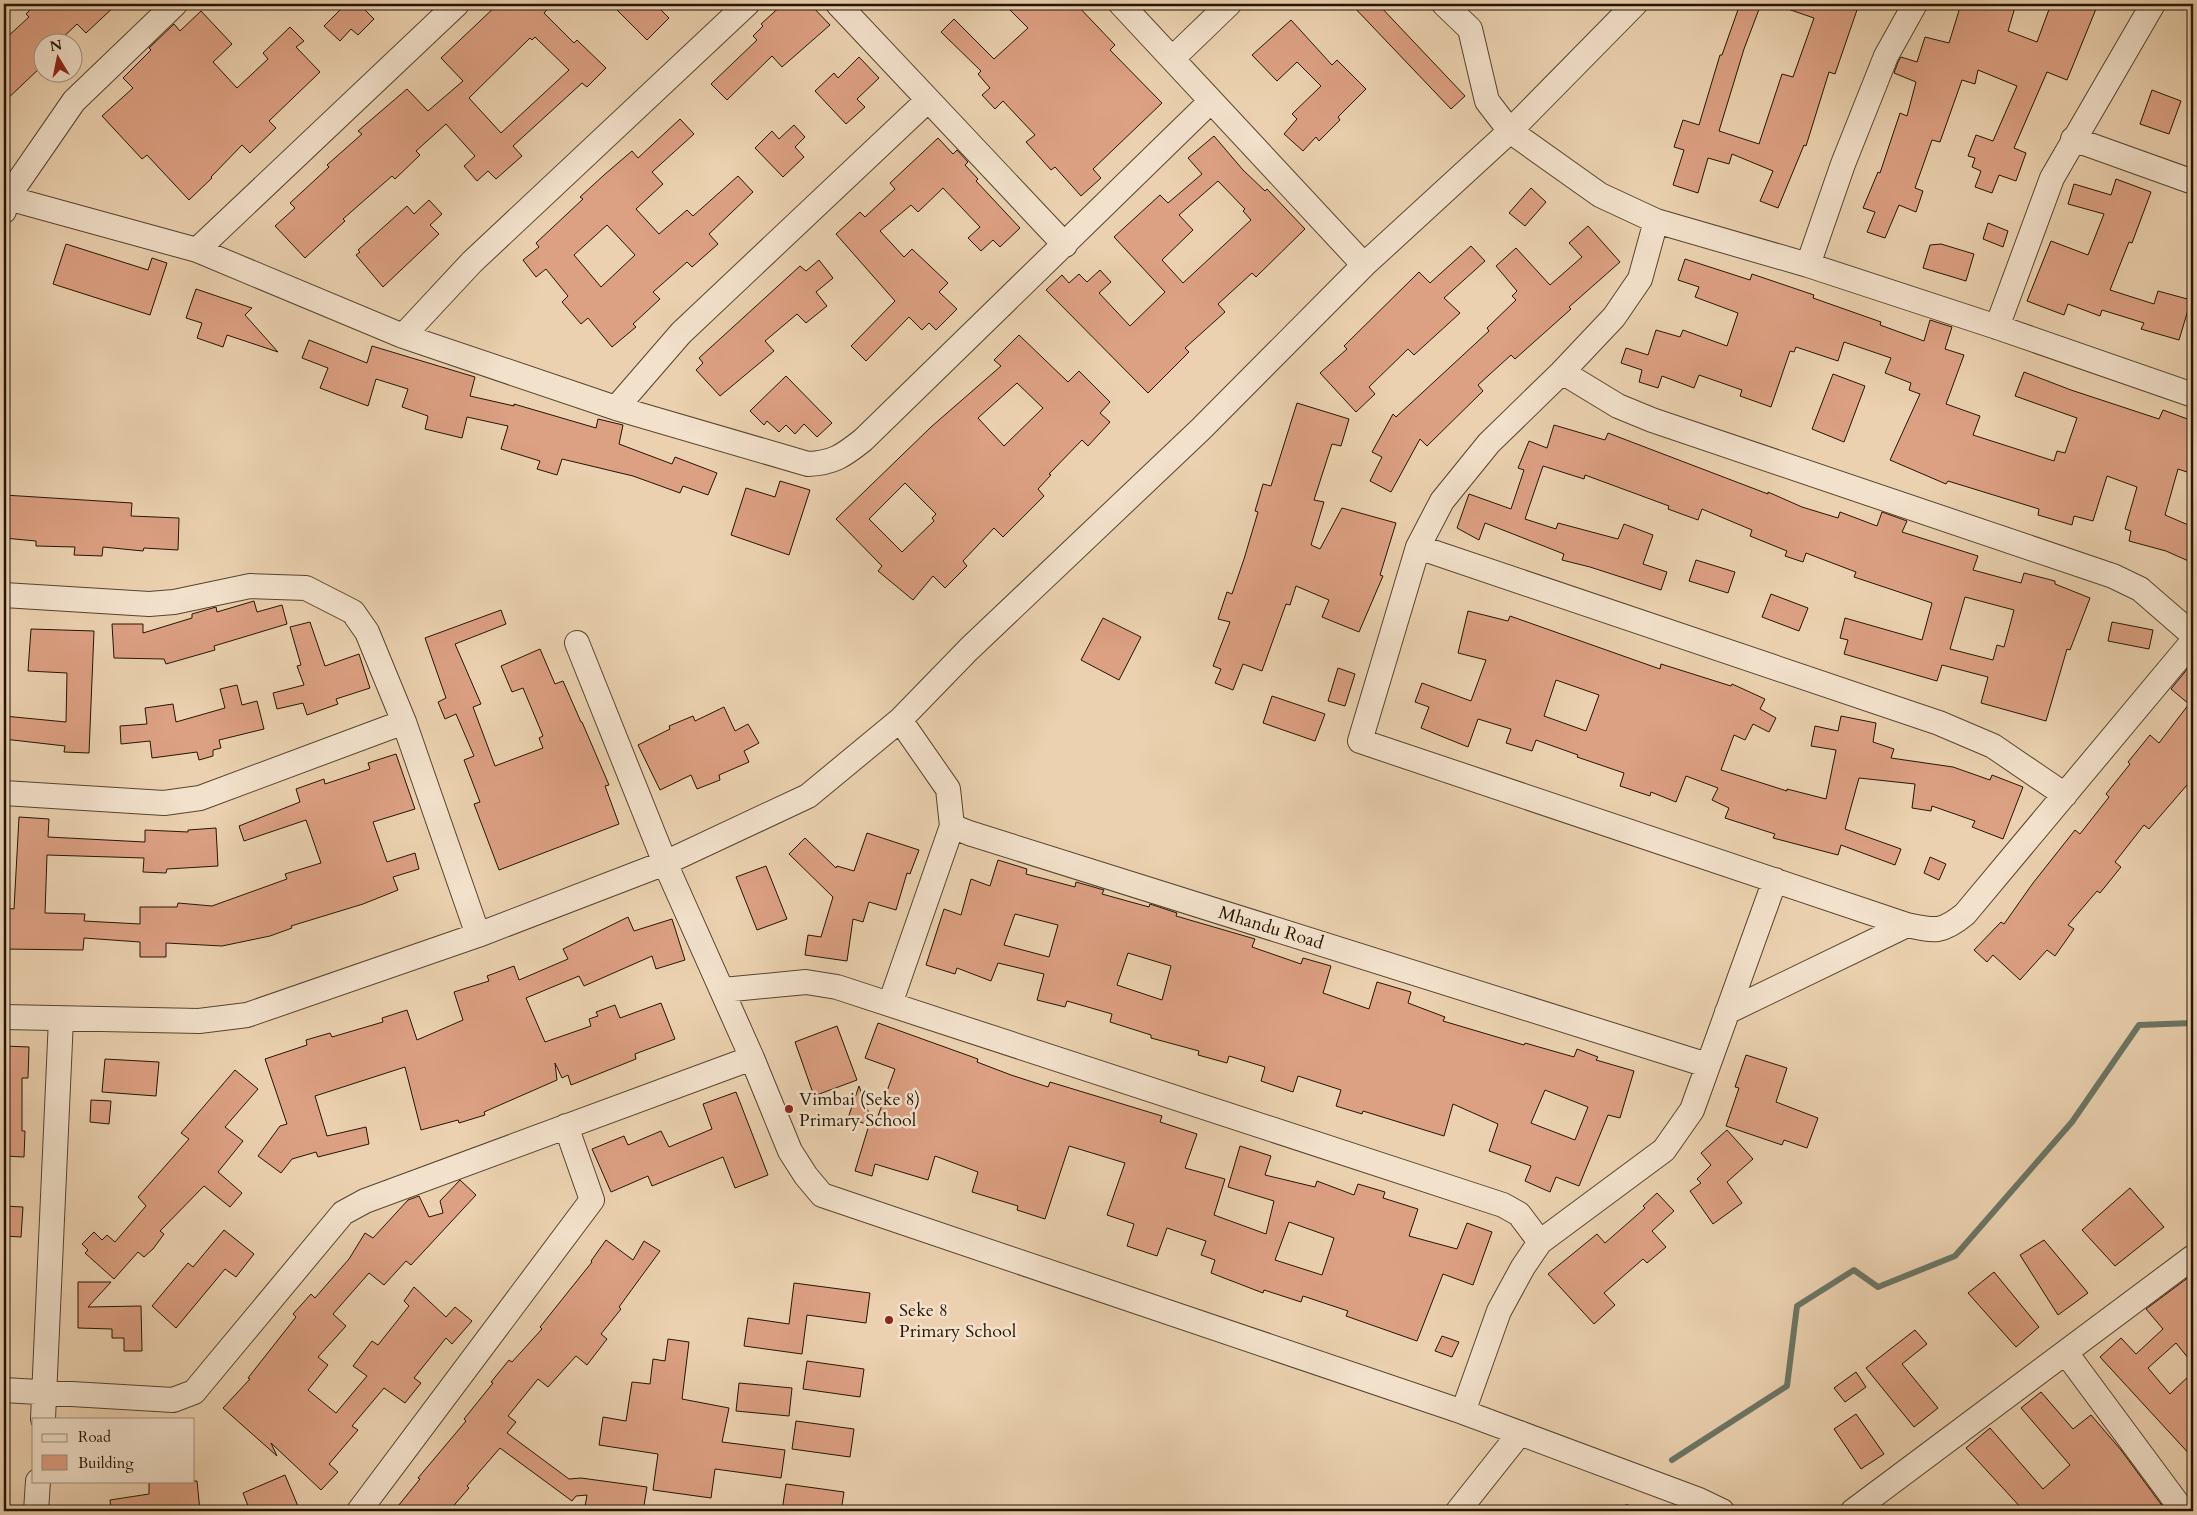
<svg xmlns="http://www.w3.org/2000/svg" width="2197" height="1515" font-family="Cardo,serif">
  <style>
    .lines { fill: none; stroke-linecap: round; stroke-linejoin: round }
    .stream { stroke: #6b7665; stroke-width: 6 }
    .building { fill: #dca082; stroke: #251502; fill-rule: evenodd }
    .minor-casing { stroke: #56442d; stroke-width: 26 }
    .minor { stroke: #f2e1cb; stroke-width: 24 }
    .poi-dot { fill: #8f2418; stroke: #f2e1cb; stroke-width: 2 }
    .labels { text-anchor: middle; dominant-baseline: central; stroke-width: 5; stroke-linejoin: round; paint-order: stroke }
    .street-label { font-size: 18px; fill: #251502; stroke: #f2e1cb }
    .poi-label { font-size: 18px; fill: #251502; stroke: #f2e1cb; text-anchor: start }
  </style>
  <rect width="100%" height="100%" fill="#ebd1af"/>
  <filter id="stains"><feTurbulence type="fractalNoise" baseFrequency=".004" numOctaves="4"/><feColorMatrix values="0 0 0 0 .2 0 0 0 0 .09 0 0 0 0 .02 0 0 0 .5 -.17"/></filter>
  <radialGradient id="worn" r=".72"><stop offset=".6" stop-color="#630" stop-opacity="0"/><stop offset="1" stop-color="#630" stop-opacity=".3"/></radialGradient>
  <g class="lines">
    <!-- stream -->
    <path class="stream" d="M1672 1460 1787 1386 1797 1306 1854 1270 1878 1287 1955 1256 2072 1122 2139 1025 2193 1023
      M1625 1511 1627 1507"/>
  </g>
  <!-- building -->
  <path class="building" d="M36 4H117L86 33 77 24 58 42H42V66L4 102V40L29 17 26 14Z
    M346 4H359L374 19 358 35 351 29 340 41 324 26Z
    M498 4H552L544 13 574 43 577 40 606 68 587 87 582 83 513 146 522 156 496 179 488 171 477 181 464 166 475 156 446 124 416 151 420 155 395 179 392 176 343 219 345 221 305 258 275 226 295 208 290 203 329 167 327 165 362 134 358 131 407 89 428 111 463 81 441 58ZM535 37 569 70 501 133 469 98 530 38 532 40Z
    M611 4H655L669 18 647 40Z
    M783 4H810L830 25 782 67 772 56 727 100 711 84 757 40 753 36 763 26 761 24Z
    M1004 4H1076L1115 45 1110 50 1162 103 1093 169 1101 178 1081 196 1055 167 1051 170 1026 142 1035 135 1003 101 995 109 982 95 990 88 978 74 981 71 941 32 954 19 994 59 1028 28Z
    M1351 4H1378L1465 96 1451 109Z
    M1740 4H1761L1744 49 1719 131 1759 144 1782 74 1793 77 1814 18 1782 7 1783 4H1859L1835 74 1829 72 1806 146 1804 145 1778 208 1760 201 1773 171 1732 154 1729 164 1708 158 1698 193 1673 185 1684 150 1674 147 1683 120 1699 125 1720 55H1722Z
    M1961 4H2016L2008 31 2037 42 2051 4H2098L2067 80 2047 72 2014 148 2026 153 2016 181 1999 175 1992 193 1975 187 1981 171 1972 167 1975 158 1968 156 1976 135 1993 141 2017 86 1978 70 1975 84 1962 80 1940 142 1932 140 1915 188 1923 191 1916 212 1899 205 1885 238 1867 232 1875 212 1863 208 1878 172 1880 173 1900 113 1907 116 1916 82 1894 73 1898 62 1901 57 1917 62 1925 37 1949 43Z
    M201 11 232 44 213 62 237 88 268 59 263 53 290 27 304 41 296 47 320 72 269 121 276 128 250 153 242 145 211 177 212 178 189 200 147 155 142 159 102 116 133 88 123 78 151 50 149 48 174 24 180 31Z
    M1291 20 1332 65 1337 60 1366 89 1338 117 1340 120 1319 141 1316 137 1303 151 1284 134 1297 119 1292 114 1321 86 1297 62 1277 81 1252 55Z
    M859 57 879 78 857 99 865 107 846 124 815 91 834 73 838 78Z
    M2152 90 2181 101 2169 134 2140 124Z
    M680 119 694 134 652 172 663 184 636 209 659 234 687 210 693 216 738 176 753 192 709 234 718 244 692 267 687 262 653 292 660 299 633 324 636 327 612 347 588 318 581 324 562 302 568 296 546 269 536 277 523 260 539 247 536 243 583 199 580 197 604 175 632 151 638 158ZM607 225 635 255 601 287 574 255Z
    M794 125 805 137 795 147 804 157 783 177 755 148 772 131 779 139Z
    M1214 136 1243 170 1265 191 1267 189 1305 229 1256 277 1252 273 1218 304 1225 312 1185 348 1189 352 1148 393 1046 290 1062 275 1069 283 1079 274 1087 282 1100 270 1111 282 1099 293 1130 326 1165 292 1114 237 1160 195 1168 203 1202 174 1188 158ZM1218 181 1245 209 1243 211 1251 220 1183 283 1162 260 1193 230 1179 215Z
    M938 138 953 154 957 150 968 162 965 165 978 179 976 181 1020 228 1000 247 993 240 981 251 968 238 980 227 943 188 918 212 911 205 880 231 904 257 912 249 948 283 939 292 957 309 936 330 929 323 922 330 909 317 866 361 851 346 895 301 836 234 860 212 865 217 895 189 890 183Z
    M2116 179 2151 192 2132 243 2129 242 2110 290 2154 304 2158 291 2191 300 2179 340 2141 329 2144 323 2102 310 2100 316 2068 304 2064 315 2027 301 2051 241 2088 255 2104 214 2068 204 2074 184 2111 195Z
    M1531 188 1546 202 1525 226 1509 213Z
    M429 200 442 214 430 225 439 234 383 287 356 255 360 252 358 250 407 206 414 214Z
    M1988 223 2008 231 2003 247 1983 239Z
    M1588 226 1620 262 1569 307 1571 309 1515 359 1511 355 1478 385 1483 391 1427 446 1420 439 1391 492 1370 481 1382 457 1372 452 1393 414 1396 417 1489 331 1487 328 1516 300 1512 296 1517 291 1496 266 1516 248 1550 285 1582 257 1569 243Z
    M66 244 148 270 152 258 167 263 150 315 53 284Z
    M1941 244 1974 254 1966 281 1923 268 1930 245Z
    M1471 246 1485 261 1444 298 1460 313 1414 355 1408 349 1369 387 1375 394 1356 412 1320 373 1347 349 1344 346 1419 272 1430 283Z
    M1685 259 1750 280 1752 274 1814 295 1813 298 1881 322 1880 325 1924 341 1930 320 1952 327 1945 349 1964 355 1946 404 1980 416 1973 435 2054 461 2057 451 2065 453 2077 418 2015 396 2024 372 2071 390 2159 419 2163 410 2193 421V474L2178 469 2165 515 2193 527V563L2166 551 2129 541 2131 531 2125 529 2137 487 2107 476 2093 521 2074 516 2072 525 2038 515 2039 509 1948 481 1946 484 1890 460 1920 394 1909 390 1911 383 1885 373 1891 358 1844 342 1838 361 1796 347 1794 352 1790 351 1771 407 1740 396 1742 390 1699 375 1694 388 1662 376 1658 388 1639 382 1642 370 1621 363 1626 348 1648 355 1656 330 1680 337 1683 330 1727 346 1738 313 1695 297 1699 287 1678 280Z
    M819 260 833 278 816 292 827 306 806 323 797 314 765 341 774 351 720 396 696 370 703 363 699 358 800 266 806 271Z
    M196 289 252 308 245 315 278 352 227 335 223 347 197 338 202 323 186 318Z
    M1019 335 1068 382 1079 371 1110 402 1100 413 1110 422 1088 446 1082 440 1049 474 1051 475 1038 489 1044 496 1003 537 994 528 963 561 967 566 945 588 933 576 913 600 878 571 882 566 836 519 931 427 1001 366 994 360ZM1017 383 1043 408 1004 446 978 418ZM905 483 936 514 932 518 934 521 902 552 869 519Z
    M309 340 367 363 372 346 475 377 470 396 514 406V404L596 428 598 419 623 425 619 444 672 464 675 457 717 473 708 495 683 486 680 493 633 476 562 459 557 475 537 469 540 461 501 449 508 426 467 417 462 438 425 429 428 416 402 407 408 389 376 379 368 406 320 388 328 368 302 358Z
    M1833 374 1865 386 1844 442 1812 429Z
    M786 376 832 423 817 437 804 424 795 434 786 425 779 432 767 421 764 425 750 411Z
    M1297 403 1349 419 1341 446 1332 444 1314 500 1324 502 1311 545 1320 549 1342 508 1396 523 1380 575 1383 576 1359 632 1322 617 1329 600 1296 586 1290 605 1286 604 1262 671 1243 664 1233 690 1215 683 1221 669 1213 666 1230 622 1218 619 1227 592 1232 594 1244 559 1258 512 1255 511 1263 484 1271 486Z
    M1554 425 1605 440 1608 433 1768 494V492L1802 507 1838 518 1840 512 1877 526 1882 512 1907 521 1902 532 1978 556 1973 570 2021 583 2024 573 2055 581V584L2090 598 2070 650 2067 649 2046 721 1981 703 1988 677 1942 665 1937 681 1844 654 1848 640 1840 638 1845 618 1922 640 1932 603 1854 577 1856 572 1806 553 1803 562 1785 556 1787 551 1750 536 1752 530 1702 509 1698 520 1668 509 1669 506 1585 475 1584 479 1543 466 1525 519 1556 529 1558 523 1618 539 1624 524 1653 535 1643 564 1667 572 1661 590 1590 567 1562 560 1564 554 1485 523 1479 540 1457 528 1469 494 1511 509 1524 470 1518 468 1529 441 1547 448ZM1965 597 2014 610 2004 647 1997 645 1993 660 1950 649Z
    M780 481 810 490 789 555 731 535 746 488 775 497Z
    M4 495 132 503 131 516 179 518 178 550 144 548 143 551 103 547 102 556 74 555 75 547 36 546V541L4 538Z
    M1696 560 1735 572 1728 593 1689 581Z
    M1771 594 1808 608 1799 631 1762 617Z
    M254 601 257 612 282 605 287 624 214 646 215 650 166 664 164 659 114 658 112 624H143V633L192 618V614L216 607 217 612Z
    M501 610 506 624 455 644 481 704 473 707 495 766 543 748 539 738 543 736 523 688 512 692 501 666 540 649 555 684 563 681 581 722H582L609 785 605 786 619 824 499 870 474 804 480 802 464 760 474 756 456 714 445 719 438 702 446 698 425 638Z
    M1468 611 1508 621 1510 616 1660 669 1661 664 1731 686 1732 684 1765 699 1760 709 1776 718 1769 732 1753 724 1745 740 1734 735 1721 770 1787 791V789L1826 799 1836 750 1811 746 1815 726 1838 731 1841 716 1876 723 1873 742 1894 749 1891 758 1953 767 1990 780 1992 775 2023 787 2003 839 1972 827 1975 821 1932 806 1931 811 1912 808 1915 784 1859 778 1845 829 1901 849 1895 865 1841 845 1838 855 1773 838 1775 834 1725 818 1729 808 1712 800 1718 788 1686 776 1676 802 1651 792 1650 796 1620 786 1624 773 1577 757 1578 755 1536 740 1532 751 1506 743 1511 729 1478 719 1468 747 1421 728 1429 707 1415 702 1422 683 1471 701 1486 660 1458 653ZM1556 680 1599 695 1586 731 1544 716Z
    M1103 618 1141 637 1119 680 1081 660Z
    M310 622 325 666 359 654 370 688 336 699 338 704 307 715 303 703 277 709 273 693 304 685 297 666 301 665 290 627Z
    M2112 622 2153 630 2149 649 2108 641Z
    M31 629 94 631 89 753 64 752 65 746 4 739V716L66 722 67 673 28 671Z
    M2193 662V778L2149 829 2144 825 2115 862 2121 867 2100 893 2097 891 2068 925 2074 929 2055 956 2047 950 2020 980 1993 955 1987 962 1974 950 2001 922 2004 924 2033 883 2075 830 2080 834 2109 797 2106 794 2130 764 2128 762 2150 735 2159 743 2189 704 2171 689Z
    M1338 668 1355 674 1345 706 1328 701Z
    M237 685 242 705 257 701 264 729 219 740 221 748 213 750V756L199 760 197 752 152 758 150 741 121 744 120 726 147 724 145 708 173 704 176 722 225 708 220 689Z
    M1272 696 1325 714 1315 741 1263 723Z
    M724 707 735 731 748 724 759 743 744 751 749 762 719 775 720 780 697 789 691 775 660 790 638 745 670 729 669 726 693 716 695 721Z
    M396 754 415 809 373 822 387 862 415 853 419 869 393 877 398 890 363 904 291 926 292 928 270 936 222 946 166 943V957H140V942L84 938 83 950 4 949V908L14 909 19 817 49 819 48 837 145 842V830L188 832V830L216 828 218 866 167 869 166 873 143 872 144 858 47 855 45 913 85 914 84 921 140 924V907H177L178 903 212 906 287 879 285 874 321 863 306 820 244 841 239 826 300 802 296 789 324 779 325 784 370 769 368 763Z
    M867 833 919 850 910 874 907 873 896 910 869 902 863 922 853 919 847 961 805 955 808 935 821 937 833 897 789 854 805 838 836 868 837 866 854 871Z
    M1930 857 1946 864 1939 880 1924 873Z
    M998 860 1027 869 1026 874 1075 887 1076 882 1104 890 1102 894 1149 907 1150 904 1177 913 1176 916 1255 939 1252 947 1301 964 1303 958 1331 966 1323 993 1369 1009 1377 982 1411 992 1408 1003 1445 1017 1443 1021 1524 1045 1525 1043 1574 1057 1577 1049 1598 1057 1596 1060 1634 1071 1620 1118 1608 1115 1579 1186 1556 1177 1550 1192 1525 1181 1531 1166 1489 1151 1498 1124 1453 1104 1444 1136 1363 1111 1362 1114 1336 1106 1341 1090 1298 1076 1293 1092 1261 1081 1265 1067 1229 1056 1227 1063 1198 1055 1199 1051 1151 1038V1035L1110 1022 1112 1014 1067 1001 1065 1007 1037 1000 1044 974 998 963 991 981 957 968 955 974 926 965 944 909 961 915 971 879 990 886ZM1015 914 1058 925 1049 957 1004 945ZM1128 953 1171 966 1162 1000 1117 985ZM1545 1090 1588 1107 1575 1140 1531 1123Z
    M766 866 787 919 757 930 736 877Z
    M628 917 634 931 672 919 685 960 656 969 652 956 584 986 579 976 526 998 545 1042 591 1026 589 1019 598 1016 596 1012 615 1005 620 1018 661 1003 675 1039 635 1054 636 1059 571 1085 568 1075 562 1078 555 1063 557 1080 484 1112 485 1115 459 1123 458 1120 421 1130 405 1067 315 1096 327 1136 366 1127 369 1144 318 1157 316 1152 292 1159 281 1173 258 1156 280 1126 287 1124 265 1059 307 1045 306 1040 330 1033 332 1037 383 1022 382 1018 407 1010 417 1040 463 1020 454 992 489 981 487 976 514 966 519 980 568 959 563 949Z
    M878 1023 978 1059 977 1062 1011 1075 1048 1087 1050 1082 1162 1116 1160 1122 1197 1134 1185 1168 1225 1179 1214 1215 1266 1234 1274 1201 1228 1187 1240 1146 1271 1156 1265 1175 1315 1187 1317 1181 1354 1195 1358 1184 1385 1192 1383 1198 1418 1209 1409 1236 1457 1249 1467 1223 1492 1232 1473 1285 1443 1274 1417 1341 1346 1316 1348 1311 1303 1296 1301 1302 1264 1290 1263 1293 1211 1273 1215 1260 1201 1255 1206 1241 1167 1228 1157 1256 1127 1246 1134 1224 1107 1215 1125 1163 1069 1146 1045 1219 1017 1210 1018 1206 972 1192 978 1172 935 1156 928 1180 875 1164 872 1176 855 1171 869 1125 848 1118 859 1086 874 1127 895 1069 865 1058ZM1289 1222 1334 1238 1322 1275 1275 1260Z
    M837 1026 857 1080 814 1096 795 1042Z
    M4 1046 29 1047 28 1078H22V1131H25L24 1157 4 1156Z
    M1746 1055 1787 1068 1776 1102 1818 1118 1807 1148 1784 1140 1782 1145 1726 1126 1739 1088 1735 1087Z
    M105 1059 159 1062 156 1096 102 1092Z
    M235 1070 258 1089 225 1127 243 1141 218 1172 242 1193 230 1207 204 1186 160 1231 164 1234 153 1249 144 1257 138 1252 114 1279 85 1253 88 1250 82 1244 94 1232 102 1240 107 1235 115 1242 146 1206 138 1197 189 1139 181 1133Z
    M736 1092 768 1175 735 1188 723 1157 652 1186 648 1176 611 1192 592 1149 624 1136 628 1145 661 1131 669 1147 712 1129 703 1104Z
    M91 1100 111 1101 109 1124 90 1122Z
    M1727 1130 1753 1159 1727 1182 1742 1203 1713 1224 1690 1191 1701 1183 1697 1179 1711 1165 1701 1153Z
    M460 1180 476 1195 411 1265 406 1261 384 1285 369 1273 333 1314 346 1326 318 1357 328 1365 308 1390 336 1413 367 1376 353 1366 372 1341 378 1345 409 1306 404 1301 414 1287 446 1317 455 1307 472 1321 452 1344 446 1338 414 1378 421 1383 405 1403 384 1388 352 1426 358 1430 329 1464 338 1472 321 1490 271 1443 277 1456 223 1408 250 1379 248 1378 296 1317 293 1314 311 1294 315 1298 349 1259 365 1233 373 1238 408 1200 419 1196 429 1217 443 1213 440 1201Z
    M2130 1188 2164 1227 2115 1266 2082 1230Z
    M1657 1193 1674 1211 1652 1231 1666 1247 1647 1263 1643 1259 1604 1293 1615 1305 1594 1324 1548 1274 1597 1234 1605 1243 1645 1208 1643 1206Z
    M4 1206 23 1207 21 1237 4 1236Z
    M224 1230 254 1254 236 1277 225 1269 176 1328 152 1306 188 1263 193 1267Z
    M606 1240 633 1260 644 1241 660 1251 619 1307 621 1309 601 1334 607 1339 587 1365 576 1356 548 1387 538 1379 508 1416 516 1422 507 1433 569 1479 581 1478 647 1487 643 1511H616L585 1507 587 1495 576 1496 572 1501 500 1448 467 1486 469 1488 449 1511H394L420 1479 418 1478 466 1421 464 1419 493 1383 491 1382 509 1360 512 1362 542 1329 540 1327 592 1262 591 1261Z
    M2044 1240 2088 1293 2058 1315 2020 1255Z
    M1994 1272 2039 1327 2016 1347 1968 1293Z
    M2193 1274V1364L2176 1343 2148 1368 2170 1394 2193 1372V1458L2100 1357 2121 1338 2136 1354 2163 1329 2146 1309Z
    M78 1282H111L88 1307 141 1306 142 1351H124V1338H112V1329L78 1328Z
    M794 1283 870 1293 866 1323 807 1315 802 1354 744 1346 748 1318 789 1324Z
    M1915 1330 1927 1344 1902 1364 1938 1408 1914 1427 1866 1368Z
    M1442 1336 1459 1342 1452 1357 1435 1351Z
    M668 1339 689 1342 682 1399 729 1408 722 1442 785 1450 781 1478 715 1469 711 1498 653 1490 658 1454 599 1445 603 1417 626 1421 632 1382 650 1384 653 1359 665 1361Z
    M807 1361 864 1369 860 1397 803 1389Z
    M1856 1372 1866 1387 1845 1402 1834 1388Z
    M739 1383 792 1388 789 1416 736 1411Z
    M2041 1392 2073 1429 2091 1415 2121 1450 2166 1511H2024L1966 1448 1990 1428 2043 1489 2070 1465 2021 1408Z
    M1856 1414 1884 1454 1861 1469 1834 1429Z
    M796 1421 854 1429 850 1457 792 1449Z
    M285 1475 300 1511H250L243 1493Z
    M149 1481H197L200 1511H111L110 1500 149 1494Z
    M786 1484 844 1492 841 1511H782Z"/>
  <g class="lines">
    <defs>
      <path id="minor" d="M838 4 1065 245
        M1121 4 1364 265
        M1444 4 1470 29 1487 101 1510 131 1600 195 1656 221 1808 265 1997 327 2193 395
        M1173 58 1229 4
        M2073 139 2193 182
        M4 197 197 250 403 336 616 408 808 464C833 463 843 456 863 440L1211 101
        M4 211 7 198 74 101 175 4
        M1656 221 1640 279 1614 317 1562 372 1489 443 1442 501 1418 547 1360 741 1907 925C1935 931 1942 933 1965 914L2193 641
        M197 250 457 4
        M1808 265 1843 164 1886 56 1915 4
        M1997 327 2052 178 2153 4
        M403 336 472 262 747 4
        M1562 372 1618 406 1652 420 2113 576 2140 589 2193 635
        M616 408 681 333 928 100
        M1418 547 1939 723 1993 746 2065 795
        M4 595 149 604 174 602 250 586 306 588 353 612 367 632 404 722 478 935
        M577 643 665 863 752 1058 790 1151 806 1176 822 1195 1463 1412 1699 1500 1722 1511
        M900 720 948 789 952 826 969 833 1707 1065
        M4 793 164 803 200 798 404 722
        M723 990 806 982 837 987 1503 1205 1519 1214 1540 1242
        M890 1004 952 826
        M1727 1012 1907 925
        M4 1017 199 1021 247 1015 478 935 665 863 808 796 900 720 969 649 1201 429 1364 265 1510 131 1635 4
        M2066 1353 2183 1511
        M4 1390 173 1400 194 1392 343 1213 365 1201 752 1058
        M1463 1412 1499 1311 1523 1267 1540 1242 1664 1150 1692 1110 1775 880
        M43 1419 61 1019
        M36 1511 38 1481
        M359 1511 592 1200 566 1126
        M1458 1511 1520 1433
        M1853 1511 2193 1257"/>
    </defs>
    <!-- minor casing -->
    <use href="#minor" class="minor-casing"/>
    <!-- minor -->
    <use href="#minor" class="minor"/>
  </g>
  <!-- markers -->
  <g class="poi-dot">
    <circle cx="789" cy="1109" r="5"/>
    <circle cx="889" cy="1320" r="5"/>
  </g>
  <g class="labels">
    <!-- street labels -->
    <g class="street-label">
      <text transform="translate(1271 928) rotate(17)">Mhandu Road</text>
    </g>
    <!-- poi labels -->
    <g class="poi-label">
      <text x="799" y="1099">Vimbai (Seke 8)<tspan x="799" dy="21">Primary School</tspan></text>
      <text x="899" y="1310">Seke 8<tspan x="899" dy="21">Primary School</tspan></text>
    </g>
  </g>
  <!-- margin -->
  <rect width="2197" height="1515" fill="none" stroke="#ebd1af" stroke-width="20"/>
  <rect x="5" y="5" width="2187" height="1505" fill="none" stroke="#251502" stroke-width="2.5"/>
  <rect x="10" y="10" width="2177" height="1495" fill="none" stroke="#251502"/>
  <!-- legend -->
  <rect x="32" y="1418" width="162" height="65" fill="#f2e1cb" stroke="#a08f7b"/>
  <rect x="42" y="1434" width="25" height="8" fill="#f2e1cb" stroke="#a08f7b"/>
  <text x="78" y="1442" font-size="15" fill="#251502">Road</text>
  <rect x="42" y="1455" width="25" height="15" fill="#dca082" stroke="#a08f7b"/>
  <text x="78" y="1468" font-size="15" fill="#251502">Building</text>
  <!-- north arrow -->
  <g transform="translate(58 58) rotate(350)"><circle r="24" fill="#f2e1cb" stroke="#a08f7b"/>
  <path d="M0-4L9 19L0 12L-9 19Z" fill="#8f2418"/>
  <text y="-8" font-size="14" font-weight="bold" text-anchor="middle" fill="#251502">N</text>
  </g>
  <rect width="100%" height="100%" filter="url(#stains)"/>
  <rect width="100%" height="100%" fill="url(#worn)"/>
</svg>
